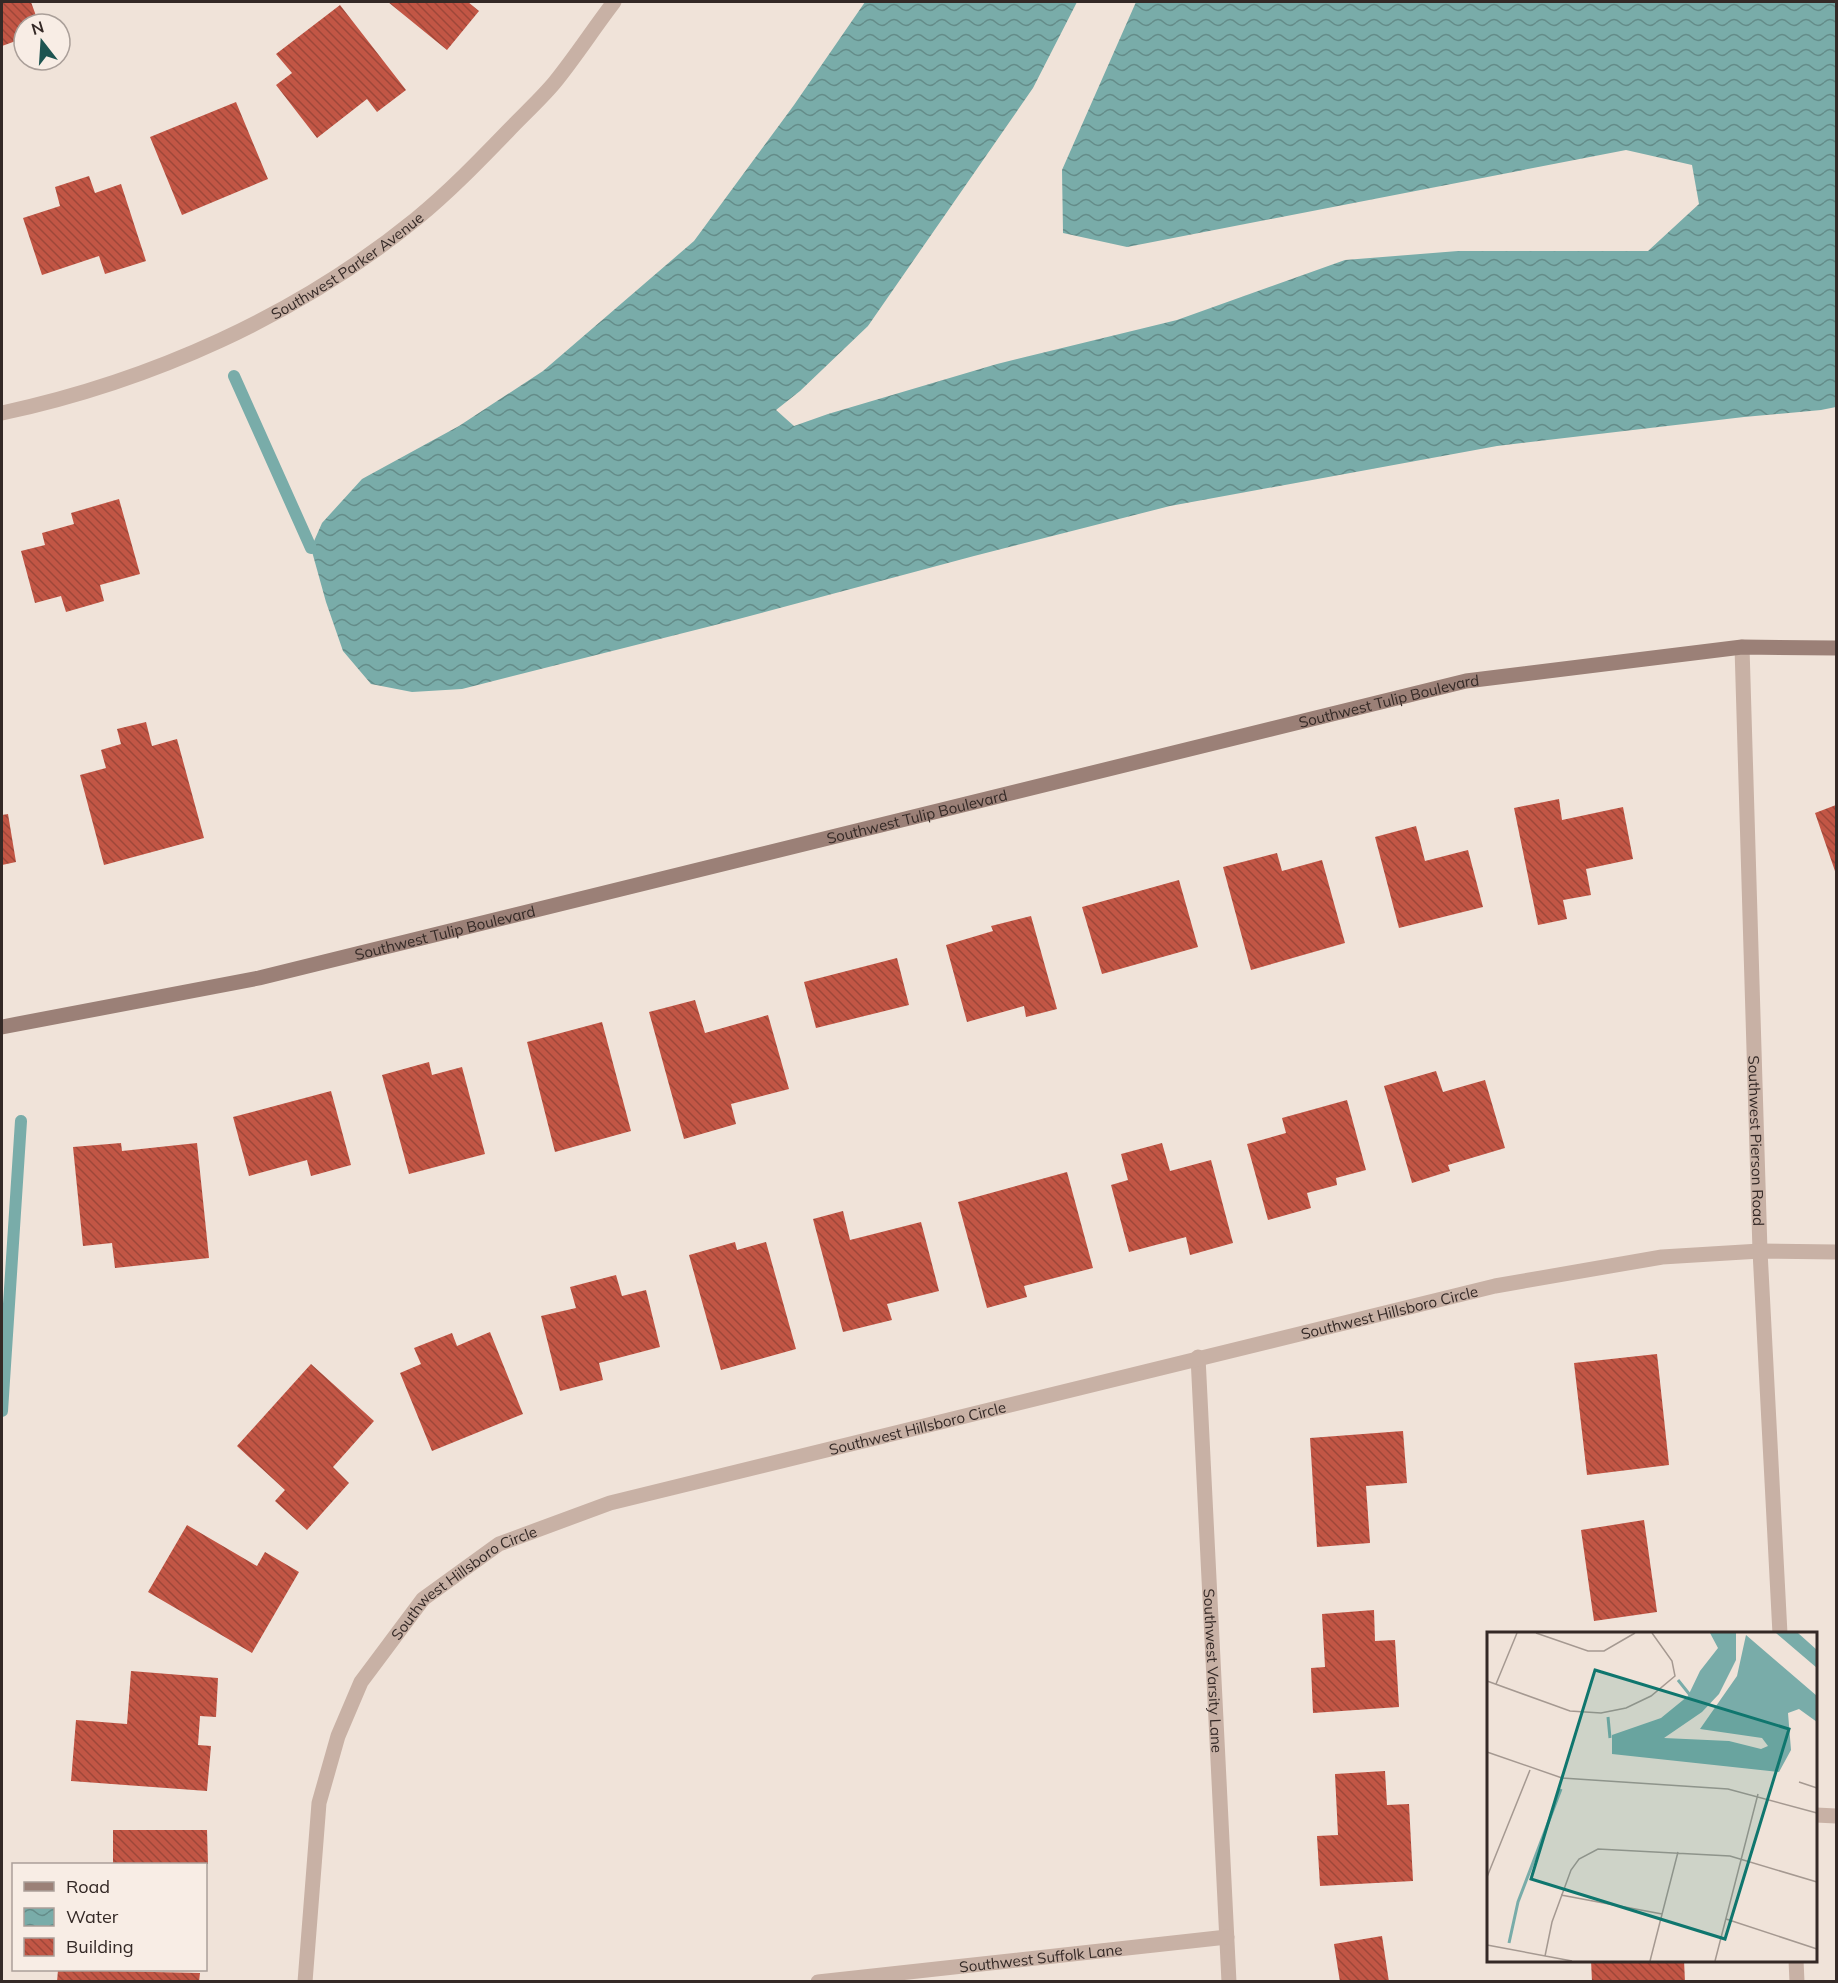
<svg xmlns="http://www.w3.org/2000/svg" width="1838" height="1983" font-family="Mulish,sans-serif">
  <style>
    .water { fill: url(#water-waves) }
    .lines { fill: none; stroke-linecap: round; stroke-linejoin: round }
    .stream { stroke: #79aca9; stroke-width: 12 }
    .building { fill: url(#building-back-hatch) }
    .street { stroke: #c8b1a5; stroke-width: 15 }
    .secondary { stroke: #9b8077; stroke-width: 15 }
    .labels { text-anchor: middle; dominant-baseline: central; stroke-width: 4.5; stroke-linejoin: round; paint-order: stroke }
    .street-label { font-size: 15px; fill: #342926; stroke: #f8ede5 }
    .inset-river { fill: none; stroke: #79aca9; stroke-width: 3 }
    .inset-road { fill: none; stroke: #a59991; stroke-width: 1.5 }
    .view { fill: #0f766e; fill-opacity: 0.15; stroke: #0f766e; stroke-width: 3 }
    .inset-edge { fill: none; stroke: #342926; stroke-width: 3 }
  </style>
  <defs>
    <pattern id="water-waves" width="16" height="10" patternUnits="userSpaceOnUse" patternTransform="scale(1.5)"><rect width="16" height="10" fill="#79aca9"/><path d="M0 5q4-4 8 0t8 0" fill="none" stroke="#648c89"/></pattern>
    <pattern id="building-back-hatch" width="6" height="6" patternUnits="userSpaceOnUse" patternTransform="scale(1.5)"><rect width="6" height="6" fill="#c25645"/><path d="M-1 5l2 2M0 0l6 6M5-1l2 2" fill="none" stroke="#9e4739"/></pattern>
  </defs>
  <rect width="100%" height="100%" fill="#f0e3d9"/>
  <!-- water -->
  <path class="water" d="M865 2H1077L1033 88 868 326 800 391 776 410 794 426 828 414 997 364 1177 320 1345 260 1458 251H1648L1699 204 1692 165 1626 150 1127 247 1063 233 1062 170 1136 2H1836V407L1821 410 1744 417 1497 446 1170 506 974 556 731 621 462 689 412 692 371 684 343 651 326 602 311 548 322 523 362 479 459 426 543 371 694 241 794 105Z"/>
  <g class="lines">
    <!-- stream -->
    <path class="stream" d="M234 376 311 548
      M2 1411 21 1121"/>
  </g>
  <!-- building -->
  <path class="building" d="M2 2H31L39 24H24V38L2 46Z
    M388 2H468L479 11 447 50Z
    M340 5 406 90 377 112 367 99 317 138 276 85 292 73 276 54Z
    M236 102 268 179 182 215 150 137Z
    M89 176 95 193 121 184 146 261 105 274 99 256 42 275 23 218 60 206 55 187Z
    M119 499 140 574 100 585 104 601 66 612 61 596 35 603 21 551 45 545 42 533 74 524 71 513Z
    M146 722 152 746 177 739 204 838 104 865 80 775 106 768 101 750 121 744 117 729Z
    M1559 799 1562 820 1623 807 1633 859 1586 869 1591 895 1563 900 1567 919 1538 925 1514 808Z
    M1836 805V874L1815 813Z
    M8 814 16 862 2 865V815Z
    M1416 826 1425 861 1468 850 1483 907 1399 928 1375 837Z
    M1277 853 1282 871 1322 860 1345 943 1251 970 1223 867Z
    M1179 880 1198 947 1102 974 1082 907Z
    M1031 916 1057 1009 1026 1017 1024 1006 967 1022 946 945 993 931 991 926Z
    M897 958 909 1005 816 1028 804 982Z
    M695 1000 705 1033 768 1015 789 1089 731 1104 736 1124 684 1139 649 1012Z
    M602 1022 631 1131 555 1152 527 1042Z
    M429 1062 432 1075 462 1067 485 1154 409 1174 382 1075Z
    M1436 1071 1443 1092 1485 1080 1505 1148 1448 1165 1450 1171 1412 1183 1384 1086Z
    M331 1091 351 1165 311 1176 307 1160 249 1176 233 1117Z
    M1347 1100 1366 1170 1336 1178 1337 1185 1307 1193 1311 1208 1268 1220 1247 1144 1286 1133 1282 1118Z
    M121 1143 122 1151 197 1143 209 1258 115 1268 112 1243 83 1246 73 1147Z
    M1162 1143 1170 1171 1211 1160 1233 1243 1190 1255 1186 1237 1129 1252 1111 1185 1128 1180 1121 1154Z
    M1067 1172 1093 1268 1024 1286 1027 1297 987 1308 958 1202Z
    M843 1211 850 1240 921 1222 939 1291 887 1304 892 1320 843 1332 813 1219Z
    M735 1242 737 1250 766 1242 796 1349 721 1370 689 1255Z
    M616 1275 622 1296 646 1290 660 1347 599 1363 603 1380 560 1391 541 1316 576 1308 570 1287Z
    M490 1332 523 1414 432 1451 400 1373 421 1364 414 1348 452 1333 457 1346Z
    M1657 1354 1669 1465 1587 1475 1574 1363Z
    M311 1364 374 1421 333 1467 349 1483 307 1530 275 1501 285 1490 237 1446Z
    M1403 1431 1407 1483 1366 1486 1370 1543 1317 1547 1310 1438Z
    M1644 1520 1657 1612 1594 1621 1581 1530Z
    M187 1525 257 1566 265 1552 299 1572 252 1653 148 1592Z
    M1374 1610 1375 1641 1395 1640 1399 1707 1313 1713 1311 1668 1325 1667 1322 1614Z
    M131 1671 218 1678 216 1717 200 1716 198 1745 211 1746 207 1791 71 1781 76 1720 127 1724Z
    M1385 1771 1387 1805 1409 1804 1413 1881 1320 1886 1317 1836 1338 1835 1335 1774Z
    M113 1830H207L208 1864H113Z
    M1382 1936 1389 1982H1340L1334 1944Z
    M1591 1960H1684L1685 1982H1592Z
    M58 1970 200 1973 199 1982H57Z"/>
  <g class="lines">
    <!-- street -->
    <g class="street">
      <path id="s1" d="M2 413C151 381 297 316 416 219 449 192 479 161 508 131 523 115 541 99 555 82 576 56 594 28 614 2"/>
      <path id="s2" d="M1742 647 1760 1251 1780 1634"/>
      <path id="s3" d="M1198 1357 1229 1982"/>
      <path d="M1816 1815 1836 1816"/>
      <path d="M1796 1960 1797 1982"/>
      <path id="s4" d="M305 1982 319 1803 338 1736 361 1682 423 1599 499 1544 610 1503 1495 1286 1662 1257 1760 1251 1836 1252"/>
      <path id="s5" d="M818 1982 1227 1937"/>
    </g>
    <!-- secondary -->
    <path class="secondary" id="s6" d="M2 1027 259 978 1466 681 1742 647 1836 648"/>
  </g>
  <g class="labels">
    <!-- street labels -->
    <g class="street-label">
      <text stroke="none"><textPath href="#s1" startOffset="378">Southwest Parker Avenue</textPath></text>
      <text stroke="none"><textPath href="#s6" startOffset="1425">Southwest Tulip Boulevard</textPath></text>
      <text stroke="none"><textPath href="#s6" startOffset="939">Southwest Tulip Boulevard</textPath></text>
      <text stroke="none"><textPath href="#s6" startOffset="453">Southwest Tulip Boulevard</textPath></text>
      <text stroke="none"><textPath href="#s2" startOffset="494">Southwest Pierson Road</textPath></text>
      <text stroke="none"><textPath href="#s4" startOffset="1426">Southwest Hillsboro Circle</textPath></text>
      <text stroke="none"><textPath href="#s4" startOffset="940">Southwest Hillsboro Circle</textPath></text>
      <text stroke="none"><textPath href="#s4" startOffset="454">Southwest Hillsboro Circle</textPath></text>
      <text stroke="none"><textPath href="#s3" startOffset="314">Southwest Varsity Lane</textPath></text>
      <text stroke="none"><textPath href="#s5" startOffset="224">Southwest Suffolk Lane</textPath></text>
    </g>
  </g>
  <!-- overview -->
  <g transform="translate(1487 1632)">
    <rect width="330" height="330" fill="#f0e3d9"/>
    <path d="M223 1H249V28L232 62 215 80 177 106 242 109 274 117 281 114 275 106 213 97 250 44 259 3 330 64V90L312 77 301 81 304 118 292 140 125 122V103L174 86 201 64 213 39 231 16ZM289 1H311L330 18V36Z" fill="#79aca9"/>
    <path class="inset-river" d="M191 48 203 63M121 85 123 106M22 311 31 270 74 157"/>
    <path class="inset-road" d="M49 1 101 19H117L148 1M0 49 83 79 114 81 139 76 164 64 188 44 185 29 165 1M9 52 30 1M0 120 75 146 241 157 330 181M312 150 330 156M0 245 43 138M74 263 175 282M239 287 330 317M0 313 85 329M58 324 65 290 84 238 92 227 111 217 243 224 330 250M163 329 191 220M228 329 271 162"/>
    <path class="view" d="M108 38 302 97 238 307 44 247Z"/>
    <rect width="330" height="330" class="inset-edge"/>
  </g>
  <!-- border -->
  <rect width="1838" height="1983" fill="none" stroke="#342926" stroke-width="6"/>
  <!-- legend -->
  <rect x="12" y="1863" width="195" height="108" fill="#f8ede5" stroke="#aa9f99" stroke-width="1.5"/>
  <rect x="24" y="1882" width="30" height="9" fill="#9b8077" stroke="#aa9f99" stroke-width="1.5"/>
  <text x="66" y="1893" font-size="18" fill="#342926">Road</text>
  <rect x="24" y="1908" width="30" height="18" fill="url(#water-waves)" stroke="#aa9f99" stroke-width="1.5"/>
  <text x="66" y="1923" font-size="18" fill="#342926">Water</text>
  <rect x="24" y="1938" width="30" height="18" fill="url(#building-back-hatch)" stroke="#aa9f99" stroke-width="1.5"/>
  <text x="66" y="1953" font-size="18" fill="#342926">Building</text>
  <!-- north arrow -->
  <g transform="translate(42 42) rotate(343)"><circle r="28" fill="#f8ede5" stroke="#aa9f99" stroke-width="1.5"/>
  <path d="M0-4.5L10 22L0 15L-10 22Z" fill="#1d5451"/>
  <text y="-9" font-size="16" font-weight="bold" text-anchor="middle" fill="#342926">N</text>
  </g>
</svg>
